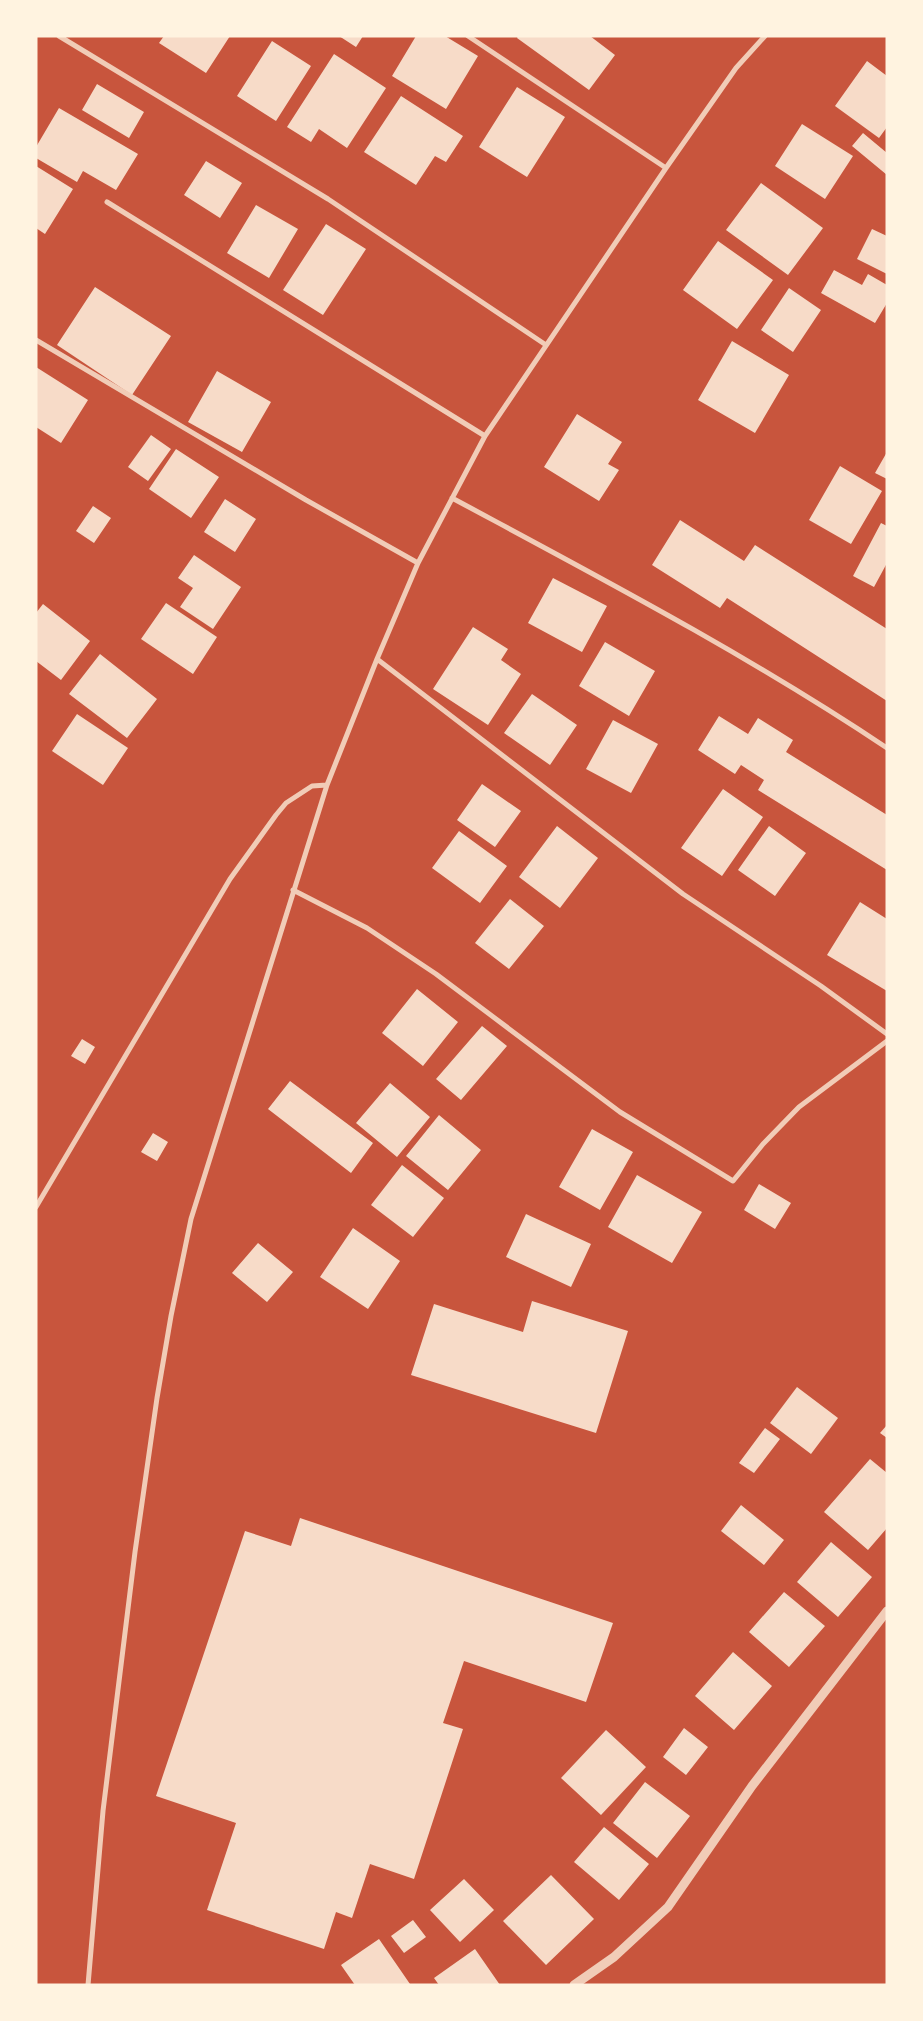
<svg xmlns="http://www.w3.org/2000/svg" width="923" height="2021" font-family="'Sofia Sans Condensed',sans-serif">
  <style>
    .building { fill: #f7dbc8 }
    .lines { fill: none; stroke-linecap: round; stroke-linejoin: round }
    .minor { stroke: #f1ccb7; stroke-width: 5 }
    .tertiary { stroke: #f1ccb7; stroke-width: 9 }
  </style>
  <rect width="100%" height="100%" fill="#c8553d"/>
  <!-- building -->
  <path class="building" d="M164 36H230L206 73 159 43Z
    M339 36H363L356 47Z
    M416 36H445L478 56 446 109 392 76Z
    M518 36H590L615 55 589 90 517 38Z
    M272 41 311 66 276 121 237 96Z
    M334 54 386 88 347 148 319 129 311 142 287 127Z
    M867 61 887 76V127L879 138 835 106Z
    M97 84 144 112 129 138 82 110Z
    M517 87 565 117 527 177 479 147Z
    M401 96 463 136 446 162 435 156 416 185 364 152Z
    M59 108 138 154 116 190 83 171 77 182 36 158V147Z
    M802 124 853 156 825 199 775 166Z
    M863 133 887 153V175L852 146Z
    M206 161 242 183 220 218 184 195Z
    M36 166 73 189 45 234 36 228Z
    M761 183 823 228 788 275 726 230Z
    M256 205 298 229 269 278 227 253Z
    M326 224 366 249 323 315 283 290Z
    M872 229 887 236V274L857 259Z
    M718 241 773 280 737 329 683 290Z
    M834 270 862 285 868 274 887 285V303L875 323 821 293Z
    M95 287 171 336 132 395 57 345Z
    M789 288 821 310 793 352 761 330Z
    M732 341 789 375 755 433 698 400Z
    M36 367 88 400 61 443 36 427Z
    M217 371 271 402 242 452 188 422Z
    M577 414 622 442 608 464 619 470 599 501 544 467Z
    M151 435 171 449 148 481 128 467Z
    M176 449 219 477 191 518 149 489Z
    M887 452V479L875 473Z
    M840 466 882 491 851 544 809 520Z
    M225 499 256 519 235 552 204 532Z
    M93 506 111 518 94 543 76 531Z
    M680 520 744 561 755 545 887 629V701L727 598 720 608 652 565Z
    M881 523 887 526V563L874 587 853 576Z
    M194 555 241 587 213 629 180 607 193 588 178 578Z
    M553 578 607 606 582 652 528 623Z
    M166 603 217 637 193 674 141 639Z
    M43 604 90 641 61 680 36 661V613Z
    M473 627 508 649 501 660 521 674 488 725 433 689Z
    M605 642 655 671 629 716 579 686Z
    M100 654 157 699 127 738 69 694Z
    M532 694 577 725 550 765 504 733Z
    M77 714 128 748 103 785 52 751Z
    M719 716 748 734 758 718 793 740 786 752 887 815V870L758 790 764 780 741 765 735 774 698 750Z
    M613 720 658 744 631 793 586 769Z
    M482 784 521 811 495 847 457 820Z
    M723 789 763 817 722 876 681 848Z
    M557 826 598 858 560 908 519 877Z
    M769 826 806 853 775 896 738 870Z
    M459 831 507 866 480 903 432 868Z
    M510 899 544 926 509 969 475 943Z
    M860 902 887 919V991L827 955Z
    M417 989 458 1022 423 1066 382 1033Z
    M482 1026 507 1046 461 1100 436 1079Z
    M82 1039 95 1047 85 1064 71 1056Z
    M290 1081 373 1143 351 1173 268 1109Z
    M390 1083 430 1117 397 1157 356 1123Z
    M439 1115 481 1150 448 1190 406 1156Z
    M592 1129 633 1152 600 1210 559 1187Z
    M153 1133 168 1142 157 1161 141 1152Z
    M402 1165 444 1198 413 1237 371 1205Z
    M637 1175 702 1212 672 1263 608 1227Z
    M759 1184 791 1203 775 1229 744 1210Z
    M526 1214 591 1244 571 1287 506 1257Z
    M353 1228 400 1261 368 1309 320 1277Z
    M258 1243 293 1272 267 1302 232 1273Z
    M532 1301 628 1331 596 1433 411 1375 434 1304 523 1332Z
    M797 1387 838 1418 811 1454 770 1423Z
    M887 1425V1438L880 1433Z
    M765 1428 780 1439 754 1473 739 1463Z
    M870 1459 887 1473V1528L868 1550 824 1512Z
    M741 1505 784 1540 764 1565 721 1531Z
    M300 1518 613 1623 586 1702 464 1661 443 1723 463 1729 414 1879 370 1864 352 1918 336 1912 324 1949 207 1910 236 1823 156 1796 245 1531 291 1546Z
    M831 1542 872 1577 838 1617 797 1582Z
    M784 1592 825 1626 789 1667 749 1632Z
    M733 1652 772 1686 734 1730 695 1696Z
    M684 1728 708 1747 686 1775 663 1757Z
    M606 1730 646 1767 601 1815 561 1778Z
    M645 1782 690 1816 657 1858 613 1823Z
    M604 1827 649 1864 619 1900 574 1862Z
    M551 1875 594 1919 546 1965 503 1921Z
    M464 1879 494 1910 460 1942 430 1910Z
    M413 1920 426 1937 404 1953 391 1936Z
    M379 1939 410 1984 408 1985H355L341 1965Z
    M475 1949 500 1985H439L434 1978Z"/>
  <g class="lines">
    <!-- minor -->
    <path class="minor" d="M59 36 328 199 546 345
      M468 36 666 168
      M107 202 485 436
      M36 340 306 500 418 563
      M452 498C599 577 748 655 887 748
      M377 659 683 894 821 986 887 1034
      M293 890 367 928 436 974 620 1112 733 1181 763 1144 799 1107 887 1041
      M36 1207 230 879 276 815 286 803 312 786 327 785
      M88 1985 103 1811 135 1552 157 1398 171 1316 191 1219 327 785 377 659 418 563 485 436 666 168 736 68 765 36"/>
    <!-- tertiary -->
    <path class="tertiary" d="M574 1985 614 1957 668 1907 752 1786 887 1611"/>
  </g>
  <!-- border -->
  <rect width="923" height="2021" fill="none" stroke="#fff3e0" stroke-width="75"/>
</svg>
